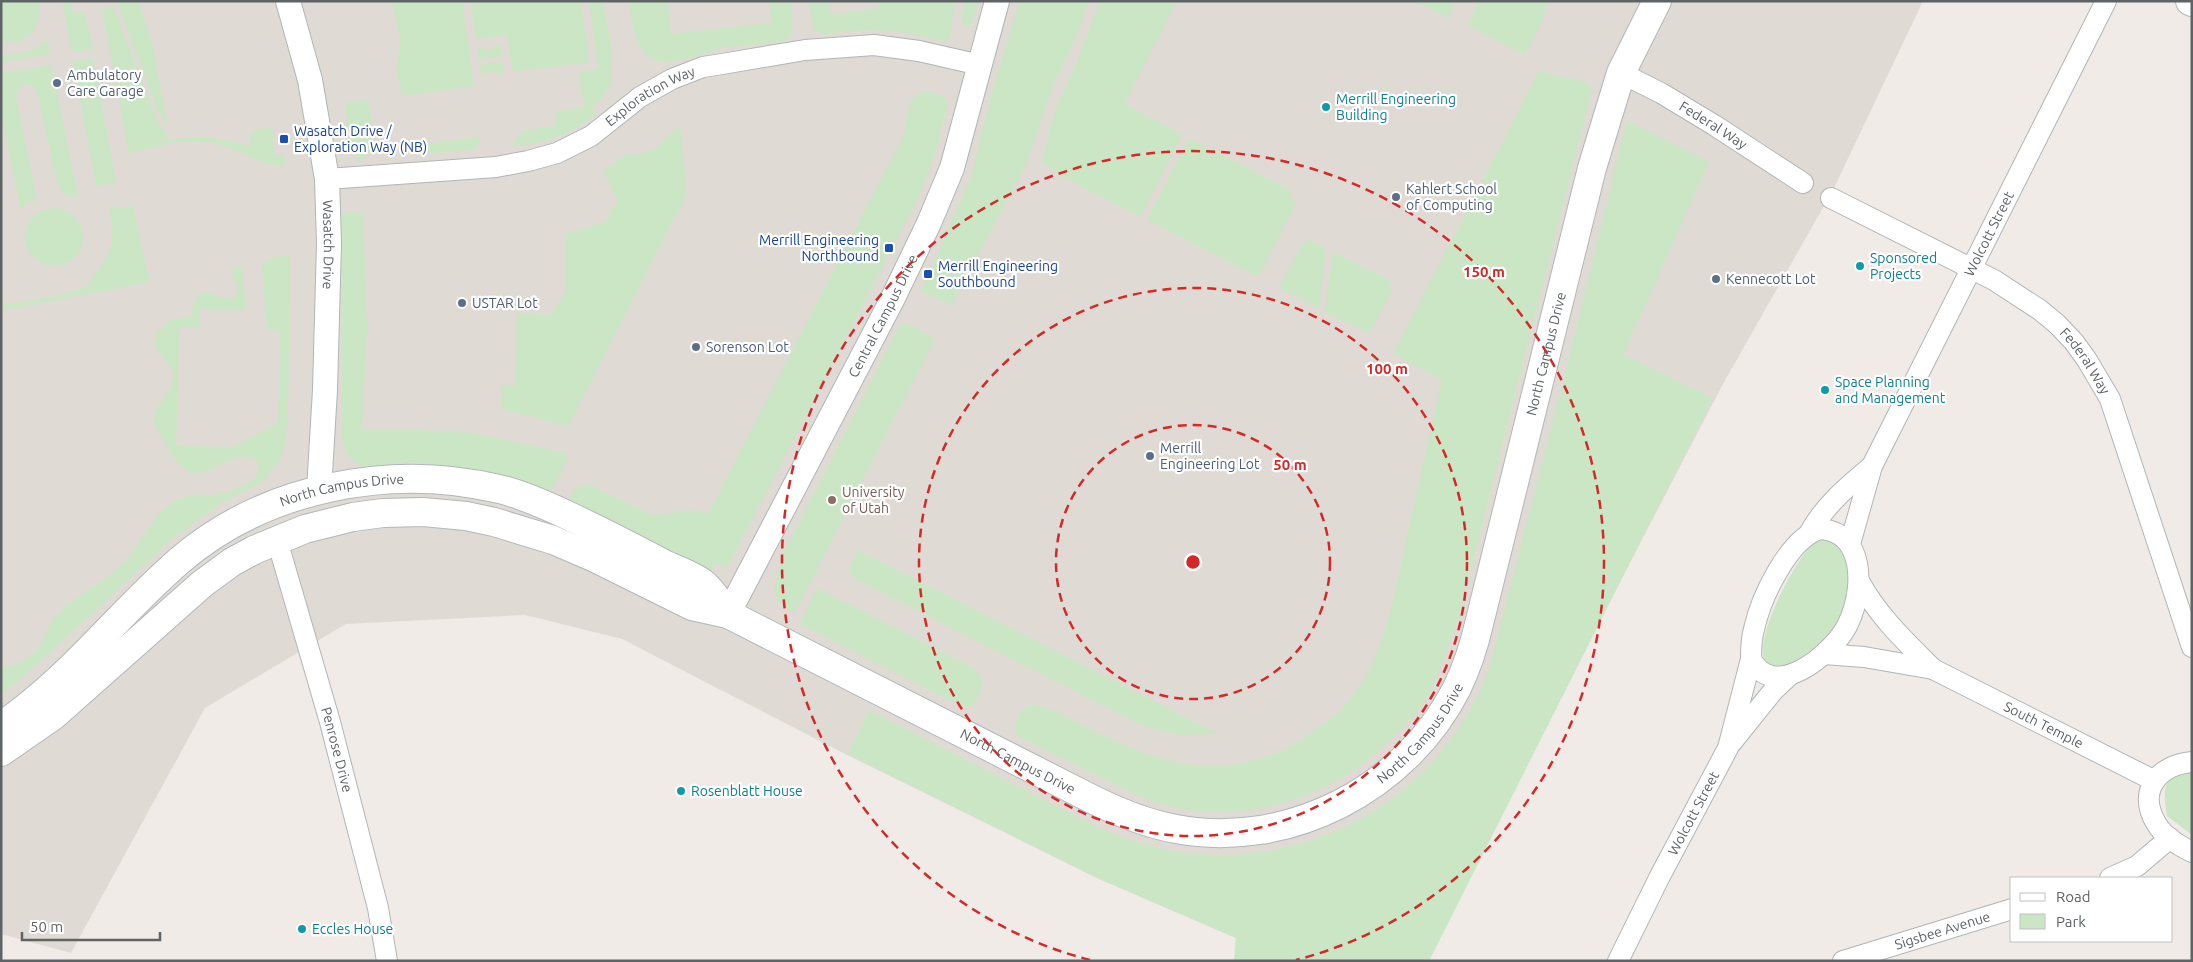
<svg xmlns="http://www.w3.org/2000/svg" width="2193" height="962" font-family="Ubuntu,sans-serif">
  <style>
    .education { fill: #dfdbd4 }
    .green { fill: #cbe6c4 }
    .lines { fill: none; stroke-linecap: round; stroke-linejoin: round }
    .minor-casing { stroke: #b1b5b8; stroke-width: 22 }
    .tertiary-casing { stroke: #b1b5b8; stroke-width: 26 }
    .secondary-casing { stroke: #b2b7ba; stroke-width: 30 }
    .minor { stroke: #fff; stroke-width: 20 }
    .tertiary { stroke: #fff; stroke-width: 24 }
    .secondary { stroke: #fff; stroke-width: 28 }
    .ring { fill: none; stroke: #d62828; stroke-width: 2.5; stroke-dasharray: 9 6 }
    .service-dot { fill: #5c6f8a; stroke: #fff; stroke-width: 2 }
    .culture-dot { fill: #0f9aa8; stroke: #fff; stroke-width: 2 }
    .transit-dot { fill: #1a4fb4; stroke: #fff; stroke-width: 2 }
    .education-dot { fill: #8d6e63; stroke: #fff; stroke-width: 2 }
    .labels { text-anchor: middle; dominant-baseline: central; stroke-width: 4.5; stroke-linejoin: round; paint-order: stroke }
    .service-label { font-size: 14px; fill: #4e5e75; stroke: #fff; text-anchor: start }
    .street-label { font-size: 14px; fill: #5e6366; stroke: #fff }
    .culture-label { font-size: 14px; fill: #0d838f; stroke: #fff; text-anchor: start }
    .transit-label { font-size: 14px; fill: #164399; stroke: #fff; text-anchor: start }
    .education-label { font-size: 14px; fill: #785e54; stroke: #fff; text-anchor: start }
    .centre { fill: #d62828; stroke: #fff; stroke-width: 2.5 }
    .ring-label { font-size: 15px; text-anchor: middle; font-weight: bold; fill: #d62828; stroke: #fff; stroke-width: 4.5; stroke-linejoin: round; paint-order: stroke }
  </style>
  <rect width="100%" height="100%" fill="#f0ebe6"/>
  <!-- education -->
  <path class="education" d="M1 1H1923L1833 190 1723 384 1572 674 1426 961H1234L1236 938 1097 878 843 753 622 639 525 615 346 624 205 708 71 953 1 934Z"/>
  <!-- green -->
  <path class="green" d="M1 1H38C46 25 26 49 1 40Z
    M62 1H71L73 13 84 12 93 49 72 52Z
    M117 1H139L153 48 167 121 162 118 156 107Z
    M392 1H462L474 86 402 96 397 71 400 40Z
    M471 1H581L589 62 513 72 507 35 476 39Z
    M589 1H603C606 21 616 61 611 79 609 91 601 100 591 108L597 114C573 133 544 145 514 146L513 141 521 134V131L556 126 555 115 558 111 584 107 579 72 598 69Z
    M629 1H668L671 34 771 23 770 1H790L793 30 787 40C764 44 741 45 718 49 704 52 691 58 677 61 636 69 633 29 629 1Z
    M809 1H829L831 14 879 9 878 1H955L950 40 942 41 909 33 871 30 821 34 813 28Z
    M964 1H978L971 27 961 24Z
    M1020 1H1089L1074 43 1052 87 1026 165 951 306 921 291 972 174 991 95Z
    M1100 1H1177L1124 104 1182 135 1140 217 1061 176 1042 162 1055 110 1077 62Z
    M1415 1H1455L1448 18Z
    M1478 1H1548L1543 20 1524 55 1468 26Z
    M113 6 158 123 168 135V139L147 143 193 137H210L250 146 251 133 254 130 272 128 275 156 283 154 286 165C264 169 240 149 217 144 188 136 158 146 129 154L102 9Z
    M46 40 48 41 50 54 1 62V54C20 56 32 53 46 40Z
    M500 44 502 56 479 59 477 48 482 47 483 50 495 48V45Z
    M93 58 116 183 96 186 73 61Z
    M502 62 504 74H499L498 71 486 73V75L481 76 480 65Z
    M51 65 78 197 65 195 58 187 36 88C26 80 17 85 16 98L36 196 22 208 20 206 1 112V73Z
    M1539 71 1585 82 1592 88 1459 617C1448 649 1438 680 1420 708 1415 716 1407 723 1400 730 1347 789 1268 820 1189 810 1157 806 1128 791 1100 777 1073 764 1046 750 1019 737L1014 728C1017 719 1020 707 1031 706 1047 704 1066 717 1080 724 1149 758 1198 781 1275 754 1289 749 1305 738 1317 728 1325 723 1334 717 1341 710 1387 661 1395 590 1409 528 1420 479 1431 429 1442 380L1393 354Z
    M926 91 945 97 944 102 948 103 936 150 919 196 727 568 716 563 712 571 707 573 573 505C569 493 576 483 589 485L653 515 695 510 708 514 904 135C909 119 905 96 926 91Z
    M368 100C371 121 382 151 357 162L354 145H350L345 103Z
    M1627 121 1709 162 1623 355 1713 398 1429 961H1234L1236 938 1097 878 848 754 869 710C920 736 970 762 1021 788 1057 806 1092 826 1130 840 1208 867 1297 857 1367 815 1425 782 1467 728 1490 667L1567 366Z
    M680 125 687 194 568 426 502 409 501 385H516L517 314 550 315 566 291V234L605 222 618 201 603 171 627 154 634 155 656 148Z
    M480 137 479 144 475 149 420 155 404 147Z
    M1189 138 1292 191 1289 197 1297 201 1258 277 1147 220Z
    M114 205 115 209 133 206 149 282 1 311V305C22 301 68 297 85 287 89 284 91 279 94 275 115 252 114 235 109 207Z
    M25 237a29 29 0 1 1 58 0a29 29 0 1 1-58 0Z
    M363 212 367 327 362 430H416L471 433 566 453 568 459 553 487 547 493 381 472C359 467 349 462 342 440V213Z
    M1310 240 1326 249 1319 308 1279 288 1302 244Z
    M1333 252 1391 281 1389 286 1393 288 1370 333 1325 312Z
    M290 256 288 414 285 445 279 461 262 482 221 503 173 538 41 661 1 695V669C22 663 36 656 45 636 49 627 52 620 59 613 78 593 105 582 124 562 141 544 150 520 169 505 186 491 202 498 220 494 233 491 245 485 255 478L259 463C235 439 206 491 181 466 170 455 162 437 154 423 152 406 174 394 173 375 172 362 157 354 154 341L156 334 171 320 191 316C198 274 213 302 235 298L239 285 231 279 234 272 232 265 242 268 246 310H200L199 328H179L176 446 233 447 278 423 280 331 267 330 262 268C266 255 278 257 290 256Z
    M909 324 935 339 794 614 777 601 774 588 782 556 900 325Z
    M1823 540C1856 546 1852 598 1839 621 1831 636 1800 661 1784 666 1779 668 1773 668 1769 666 1745 652 1796 558 1812 545 1815 542 1819 541 1823 540Z
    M858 550 1218 734 1179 735 1141 725 855 579 849 571Z
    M817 588 968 665C990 680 982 688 972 708H965L800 624Z
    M2192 772V835L2167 816C2163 791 2161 774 2192 772Z"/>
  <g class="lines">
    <defs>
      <g id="minor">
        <path id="s1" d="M1621 73 1661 93 1714 125 1803 183"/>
        <path id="s2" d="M327 179 496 167 528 161 557 153 591 136 640 97 672 79 703 67 722 64 805 50 874 45 919 51 980 65"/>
        <path id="s3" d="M1831 198 1994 280 2040 310 2057 324 2074 342 2087 360 2110 399 2192 647"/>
        <path d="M1820 529C1835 530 1847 537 1853 551 1863 573 1858 604 1847 626 1832 654 1774 703 1751 659 1751 649 1751 639 1754 629 1761 598 1788 539 1820 529Z"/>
        <path d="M1810 532C1825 505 1848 486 1872 466"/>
        <path id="s4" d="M277 540 330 722 378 908 387 961"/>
        <path id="s5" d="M1850 544 1872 466 2106 1"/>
        <path d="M1859 581C1879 617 1904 640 1933 669"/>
        <path id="s6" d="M1824 654 1864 657 1933 669 2153 780"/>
        <path d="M1732 742 1773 691 1790 675"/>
        <path d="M2192 762C2158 765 2137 791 2156 823 2164 837 2178 845 2192 852"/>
        <path d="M2110 878 2137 866 2170 838"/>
        <path id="s7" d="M1618 961 1660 876 1728 748 1751 659"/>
        <path id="s8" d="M1843 961 2012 909"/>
      </g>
      <g id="tertiary">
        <path id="s9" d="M288 1 310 80 327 179 329 243 325 390 319 490"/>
        <path id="s10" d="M728 614 892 300 929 223 952 168 997 1"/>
      </g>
      <g id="secondary">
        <path d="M2190 1 2192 2"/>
        <path id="s11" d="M1 726C68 681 118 614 179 561 265 487 390 463 499 489 524 495 548 506 571 517 603 532 634 548 666 565 678 570 694 576 704 584 713 592 720 604 728 614"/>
        <path id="s12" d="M1 752 53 716 202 584 232 562 254 550 305 529 353 517 383 513 423 512 466 516 494 522 553 540 595 558 692 606 728 614 1084 795C1113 810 1143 823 1176 829 1288 850 1406 789 1457 688 1467 667 1474 646 1479 624L1592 168 1621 73 1657 1"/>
      </g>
    </defs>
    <!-- minor casing -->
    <use href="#minor" class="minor-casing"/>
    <!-- tertiary casing -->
    <use href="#tertiary" class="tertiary-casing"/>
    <!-- secondary casing -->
    <use href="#secondary" class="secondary-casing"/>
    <!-- minor -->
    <use href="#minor" class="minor"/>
    <!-- tertiary -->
    <use href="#tertiary" class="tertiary"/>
    <!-- secondary -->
    <use href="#secondary" class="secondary"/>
  </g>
  <!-- distance rings -->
  <g class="ring">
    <circle cx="1193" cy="562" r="137"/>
    <circle cx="1193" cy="562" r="274"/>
    <path d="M1090 960A411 411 0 1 1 1296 960"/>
  </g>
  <!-- markers -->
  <g class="service-dot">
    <circle cx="57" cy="83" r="5"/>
    <circle cx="1396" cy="197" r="5"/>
    <circle cx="1716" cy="279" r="5"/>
    <circle cx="462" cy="303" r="5"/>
    <circle cx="696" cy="347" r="5"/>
    <circle cx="1150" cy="456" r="5"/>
  </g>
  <g class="culture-dot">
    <circle cx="1326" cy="107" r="5"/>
    <circle cx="1860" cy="266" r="5"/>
    <circle cx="1825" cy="390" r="5"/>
    <circle cx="681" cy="791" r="5"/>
    <circle cx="302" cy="929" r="5"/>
  </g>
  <g class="transit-dot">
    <rect x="279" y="134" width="10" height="10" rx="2.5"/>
    <rect x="884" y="243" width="10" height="10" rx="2.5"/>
    <rect x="923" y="269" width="10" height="10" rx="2.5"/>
  </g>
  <circle class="education-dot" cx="832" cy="500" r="5"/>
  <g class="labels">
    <!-- service labels -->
    <g class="service-label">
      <text x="67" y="75">Ambulatory<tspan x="67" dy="16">Care Garage</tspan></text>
      <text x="1406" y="189">Kahlert School<tspan x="1406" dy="16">of Computing</tspan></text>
      <text x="1726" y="279">Kennecott Lot</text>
      <text x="472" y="303">USTAR Lot</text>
      <text x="706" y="347">Sorenson Lot</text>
      <text x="1160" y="448">Merrill<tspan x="1160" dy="16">Engineering Lot</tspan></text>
    </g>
    <!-- street labels -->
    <g class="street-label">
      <text stroke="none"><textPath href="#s2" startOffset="342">Exploration Way</textPath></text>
      <text stroke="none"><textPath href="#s1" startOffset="106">Federal Way</textPath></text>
      <text stroke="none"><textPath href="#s5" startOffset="341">Wolcott Street</textPath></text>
      <text stroke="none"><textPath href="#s9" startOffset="248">Wasatch Drive</textPath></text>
      <text stroke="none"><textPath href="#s10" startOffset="336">Central Campus Drive</textPath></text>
      <text stroke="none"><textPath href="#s12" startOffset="2004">North Campus Drive</textPath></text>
      <text stroke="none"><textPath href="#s3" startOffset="306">Federal Way</textPath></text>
      <text stroke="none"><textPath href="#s11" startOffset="424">North Campus Drive</textPath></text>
      <text stroke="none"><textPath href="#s6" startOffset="234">South Temple</textPath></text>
      <text stroke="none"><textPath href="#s12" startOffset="1599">North Campus Drive</textPath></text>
      <text stroke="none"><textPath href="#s4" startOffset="218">Penrose Drive</textPath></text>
      <text stroke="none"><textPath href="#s12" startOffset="1149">North Campus Drive</textPath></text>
      <text stroke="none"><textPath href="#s7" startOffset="166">Wolcott Street</textPath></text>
      <text stroke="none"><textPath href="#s8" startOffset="104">Sigsbee Avenue</textPath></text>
    </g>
    <!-- culture labels -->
    <g class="culture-label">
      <text x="1336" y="99">Merrill Engineering<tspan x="1336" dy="16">Building</tspan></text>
      <text x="1870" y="258">Sponsored<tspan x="1870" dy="16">Projects</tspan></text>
      <text x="1835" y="382">Space Planning<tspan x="1835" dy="16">and Management</tspan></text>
      <text x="691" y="791">Rosenblatt House</text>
      <text x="312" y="929">Eccles House</text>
    </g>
    <!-- transit labels -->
    <g class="transit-label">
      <text x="294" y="131">Wasatch Drive /<tspan x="294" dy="16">Exploration Way (NB)</tspan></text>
      <text x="879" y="240" text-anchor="end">Merrill Engineering<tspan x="879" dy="16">Northbound</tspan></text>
      <text x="938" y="266">Merrill Engineering<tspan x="938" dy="16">Southbound</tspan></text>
    </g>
    <!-- education labels -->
    <g class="education-label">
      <text x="842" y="492">University<tspan x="842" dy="16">of Utah</tspan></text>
    </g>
  </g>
  <circle cx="1193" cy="562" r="8" class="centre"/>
  <g class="ring-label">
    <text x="1484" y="277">150 m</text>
    <text x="1387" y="374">100 m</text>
    <text x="1290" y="470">50 m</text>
  </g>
  <!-- border -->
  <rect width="2193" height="962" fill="none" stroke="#5e6366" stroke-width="5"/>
  <!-- legend -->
  <rect x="2010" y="877" width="162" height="65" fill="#ffffff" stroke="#bfc1c2"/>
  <rect x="2020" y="893" width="25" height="8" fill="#ffffff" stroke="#bfc1c2"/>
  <text x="2056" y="902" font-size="15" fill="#5e6366">Road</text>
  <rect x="2020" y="914" width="25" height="15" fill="#cbe6c4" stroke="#bfc1c2"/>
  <text x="2056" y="927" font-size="15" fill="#5e6366">Park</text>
  <!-- scale -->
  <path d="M22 932v8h138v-8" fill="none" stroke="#5e6366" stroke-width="2.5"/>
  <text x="30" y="932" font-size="15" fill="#5e6366" stroke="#ffffff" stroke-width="4" paint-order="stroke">50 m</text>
</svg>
